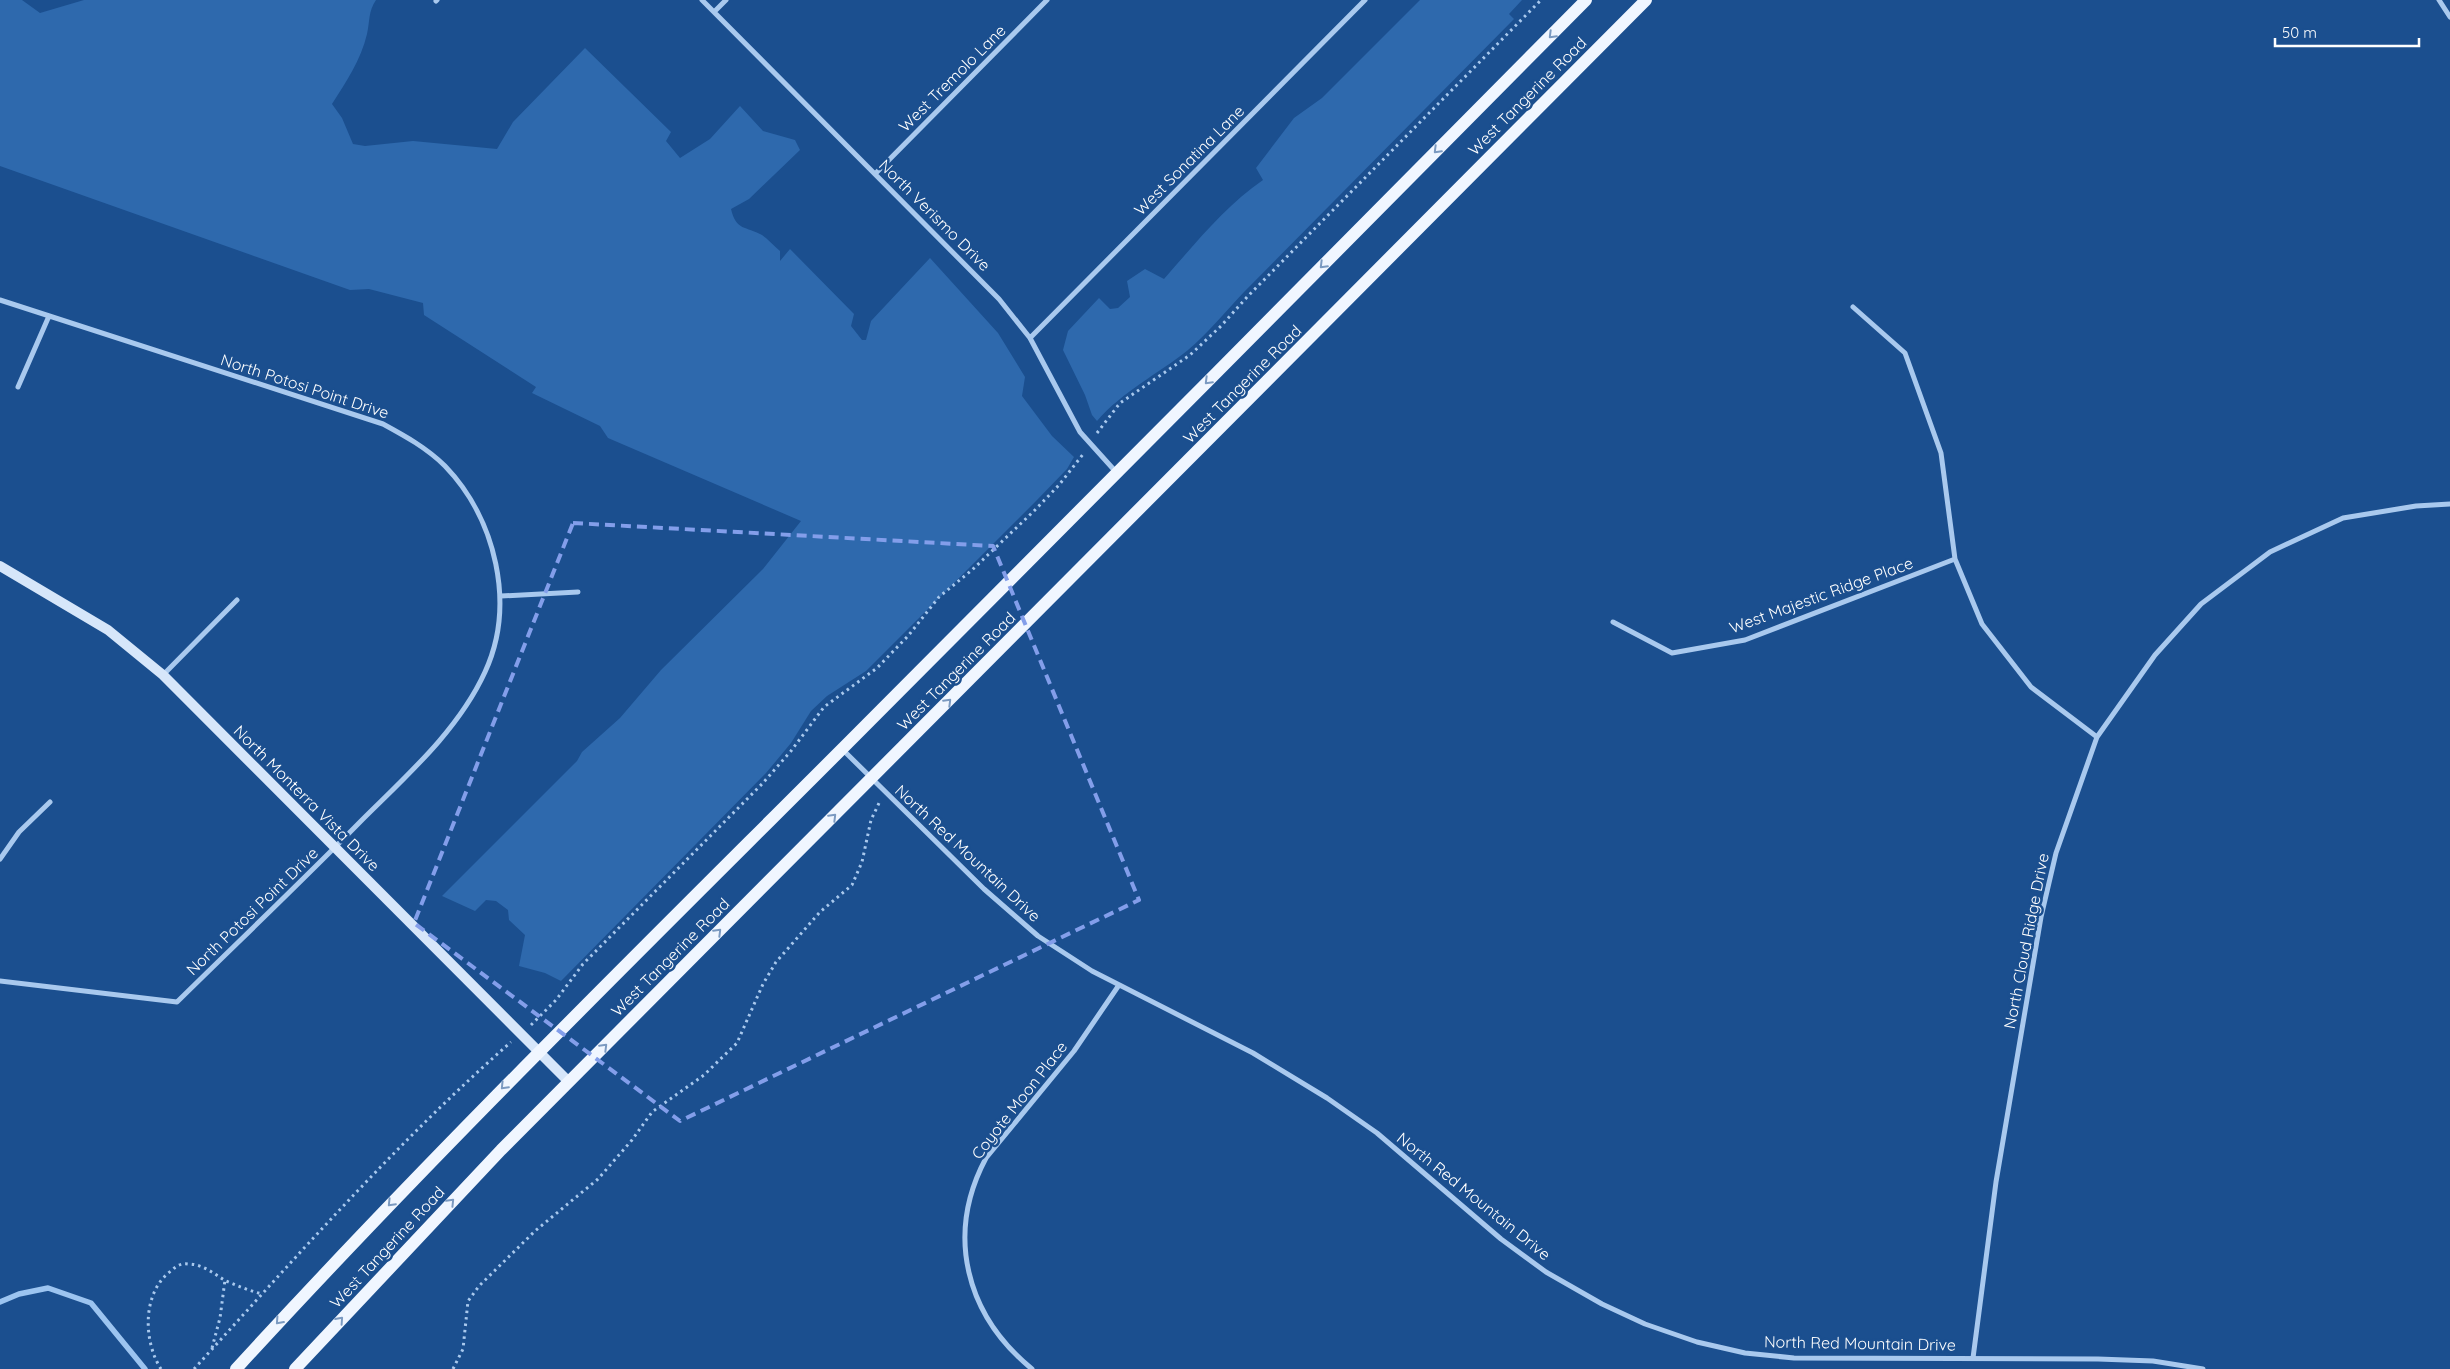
<svg xmlns="http://www.w3.org/2000/svg" width="2450" height="1369" font-family="Quicksand,sans-serif">
  <style>
    .grass { fill: #2e69ad }
    .lines { fill: none; stroke-linecap: round; stroke-linejoin: round }
    .stream { stroke: #9cc4f0; stroke-width: 5.5 }
    .path { stroke: #a9c9ee; stroke-width: 3; stroke-dasharray: 2.5 4; stroke-linecap: butt }
    .street { stroke: #a9c9ee; stroke-width: 5 }
    .secondary { stroke: #d6e6fa; stroke-width: 10 }
    .primary { stroke: #f0f6ff; stroke-width: 12 }
    .oneway { stroke: #7b9ac1 }
    .marked { fill: none; stroke: #839eea; stroke-width: 4; stroke-dasharray: 10 6; stroke-linejoin: round }
    .labels { text-anchor: middle; dominant-baseline: central; stroke-width: 5; stroke-linejoin: round; paint-order: stroke }
    .street-label { font-size: 16px; fill: #fff; stroke: #1b4f8f }
  </style>
  <rect width="100%" height="100%" fill="#1b4f8f"/>
  <!-- grass -->
  <path class="grass" d="M0 0H22L40 13 84 0H376C368 12 370 21 367 34 361 60 346 82 332 104L342 118 353 144 365 146 413 141 497 149 513 122 585 48 671 132 666 141 680 158 710 139 740 106 763 131 795 140 800 150 749 199 731 209C736 231 746 226 762 235 768 239 774 246 780 251V261L790 249 854 314 851 326 862 340H866L871 321 930 258 998 333 1025 377 1022 396 1052 436 1074 457 1067 469 1036 501 866 671 827 696 811 711 791 743 766 773 561 981 545 973 519 966 525 935 509 920 508 910 496 901 486 900 475 911 442 896 577 761 582 752 620 718 661 670 763 569 801 521 608 438 600 426 532 393 536 387 424 315 423 303 369 289 350 290 0 166Z
    M1420 0H1522L1509 14 1514 19 1244 292C1226 311 1208 333 1188 350 1158 374 1123 391 1097 421L1092 415 1085 395 1063 350 1068 331 1099 298 1110 309 1118 308 1130 297 1127 281 1145 269 1164 279C1194 245 1225 206 1263 180L1256 168 1294 118 1322 98Z"/>
  <g class="lines">
    <!-- stream -->
    <path class="stream" d="M0 1302 19 1294 48 1288 91 1303 145 1369"/>
    <!-- path -->
    <path class="path" d="M1097 433 1120 403 1190 355 1221 326 1248 296 1541 0
      M531 1025 556 1000 583 964 762 784 791 751 824 707 877 668 908 636 939 597 972 570 1034 511 1059 485 1084 453
      M212 1348 220 1318 225 1280
      M161 1369C143 1341 142 1292 171 1271 176 1266 181 1263 188 1264 203 1264 214 1274 226 1281 238 1286 250 1291 262 1294
      M194 1369C296 1257 397 1142 511 1042
      M453 1369 463 1349 468 1301 479 1286 535 1231 598 1179 632 1140 652 1112 704 1075 737 1043 763 984 776 962 820 912 852 885 862 862 871 820 880 801"/>
    <!-- street -->
    <path class="street" d="M702 0 999 299 1030 338 1080 432 1116 472
      M2439 0 2450 17
      M436 1 437 0
      M714 12 726 0
      M876 173 1047 0
      M0 300 383 424C405 436 427 448 445 466 496 519 516 605 485 672 458 731 405 777 360 822 300 883 238 942 177 1002L0 981
      M1853 307 1905 353 1941 453 1955 559 1982 624 2031 687 2097 737
      M1030 338 1365 0
      M18 387 49 316
      M501 596 578 592
      M1613 622 1672 653 1745 640 1955 559
      M163 675 237 600
      M842 749 984 889 1038 936 1092 971 1253 1053 1327 1098 1377 1133 1501 1239 1546 1272 1602 1304 1645 1324 1697 1342 1745 1353 1794 1358 2098 1359 2153 1361 2203 1369
      M0 859 19 832 50 802
      M1973 1358 1996 1182 2041 917 2056 853 2097 737 2155 655 2201 604 2270 552 2343 518 2416 506 2450 504
      M1032 1369C966 1315 945 1235 986 1158L1074 1051 1119 985"/>
    <!-- secondary -->
    <path class="secondary" d="M0 566 108 630 163 675 569 1082"/>
    <!-- primary -->
    <path class="primary" d="M236 1369C432 1155 639 952 844 747 1092 499 1339 249 1586 0
      M295 1369 501 1150 1646 0"/>
  </g>
  <!-- one-way arrows -->
  <defs><path id="oneway-chevron" d="M-2-3.5L2.5 0L-2 3.5" fill="none" stroke-width="1.6" stroke-linecap="round" stroke-linejoin="round" transform="scale(1.25)"/></defs>
  <g class="oneway">
    <use href="#oneway-chevron" transform="translate(1552 35) rotate(135)"/>
    <use href="#oneway-chevron" transform="translate(1437 150) rotate(135)"/>
    <use href="#oneway-chevron" transform="translate(1323 265) rotate(135)"/>
    <use href="#oneway-chevron" transform="translate(1208 381) rotate(135)"/>
    <use href="#oneway-chevron" transform="translate(948 702) rotate(-45)"/>
    <use href="#oneway-chevron" transform="translate(833 817) rotate(-45)"/>
    <use href="#oneway-chevron" transform="translate(718 932) rotate(-45)"/>
    <use href="#oneway-chevron" transform="translate(604 1047) rotate(-45)"/>
    <use href="#oneway-chevron" transform="translate(504 1086) rotate(134)"/>
    <use href="#oneway-chevron" transform="translate(451 1202) rotate(-46)"/>
    <use href="#oneway-chevron" transform="translate(391 1203) rotate(134)"/>
    <use href="#oneway-chevron" transform="translate(340 1320) rotate(-48)"/>
    <use href="#oneway-chevron" transform="translate(279 1321) rotate(132)"/>
  </g>
  <!-- marked area -->
  <path class="marked" d="M573 523 993 546 1139 900 680 1121 414 923Z"/>
  <g class="labels">
    <!-- street labels -->
    <g class="street-label">
      <text transform="translate(952 78) rotate(-45)">West Tremolo Lane</text>
      <text transform="translate(1527 96) rotate(-45)">West Tangerine Road</text>
      <text transform="translate(1189 160) rotate(-45)">West Sonatina Lane</text>
      <text transform="translate(935 215) rotate(45)">North Verismo Drive</text>
      <text transform="translate(1242 384) rotate(-45)">West Tangerine Road</text>
      <text transform="translate(305 386) rotate(18)">North Potosi Point Drive</text>
      <text transform="translate(1821 595) rotate(-20)">West Majestic Ridge Place</text>
      <text transform="translate(956 671) rotate(-45)">West Tangerine Road</text>
      <text transform="translate(307 798) rotate(45)">North Monterra Vista Drive</text>
      <text transform="translate(968 853) rotate(43)">North Red Mountain Drive</text>
      <text transform="translate(252 911) rotate(-44)">North Potosi Point Drive</text>
      <text transform="translate(2026 941) rotate(-79)">North Cloud Ridge Drive</text>
      <text transform="translate(670 957) rotate(-45)">West Tangerine Road</text>
      <text transform="translate(1019 1100) rotate(-52)">Coyote Moon Place</text>
      <text transform="translate(1474 1196) rotate(39)">North Red Mountain Drive</text>
      <text transform="translate(387 1247) rotate(-47)">West Tangerine Road</text>
      <text transform="translate(1860 1343) rotate(1)">North Red Mountain Drive</text>
    </g>
  </g>
  <!-- scale -->
  <path d="M2275 38v8h144v-8" fill="none" stroke="#ffffff" stroke-width="2.5"/>
  <text x="2282" y="38" font-size="15" fill="#ffffff" stroke="#1b4f8f" stroke-width="4" paint-order="stroke">50 m</text>
</svg>
